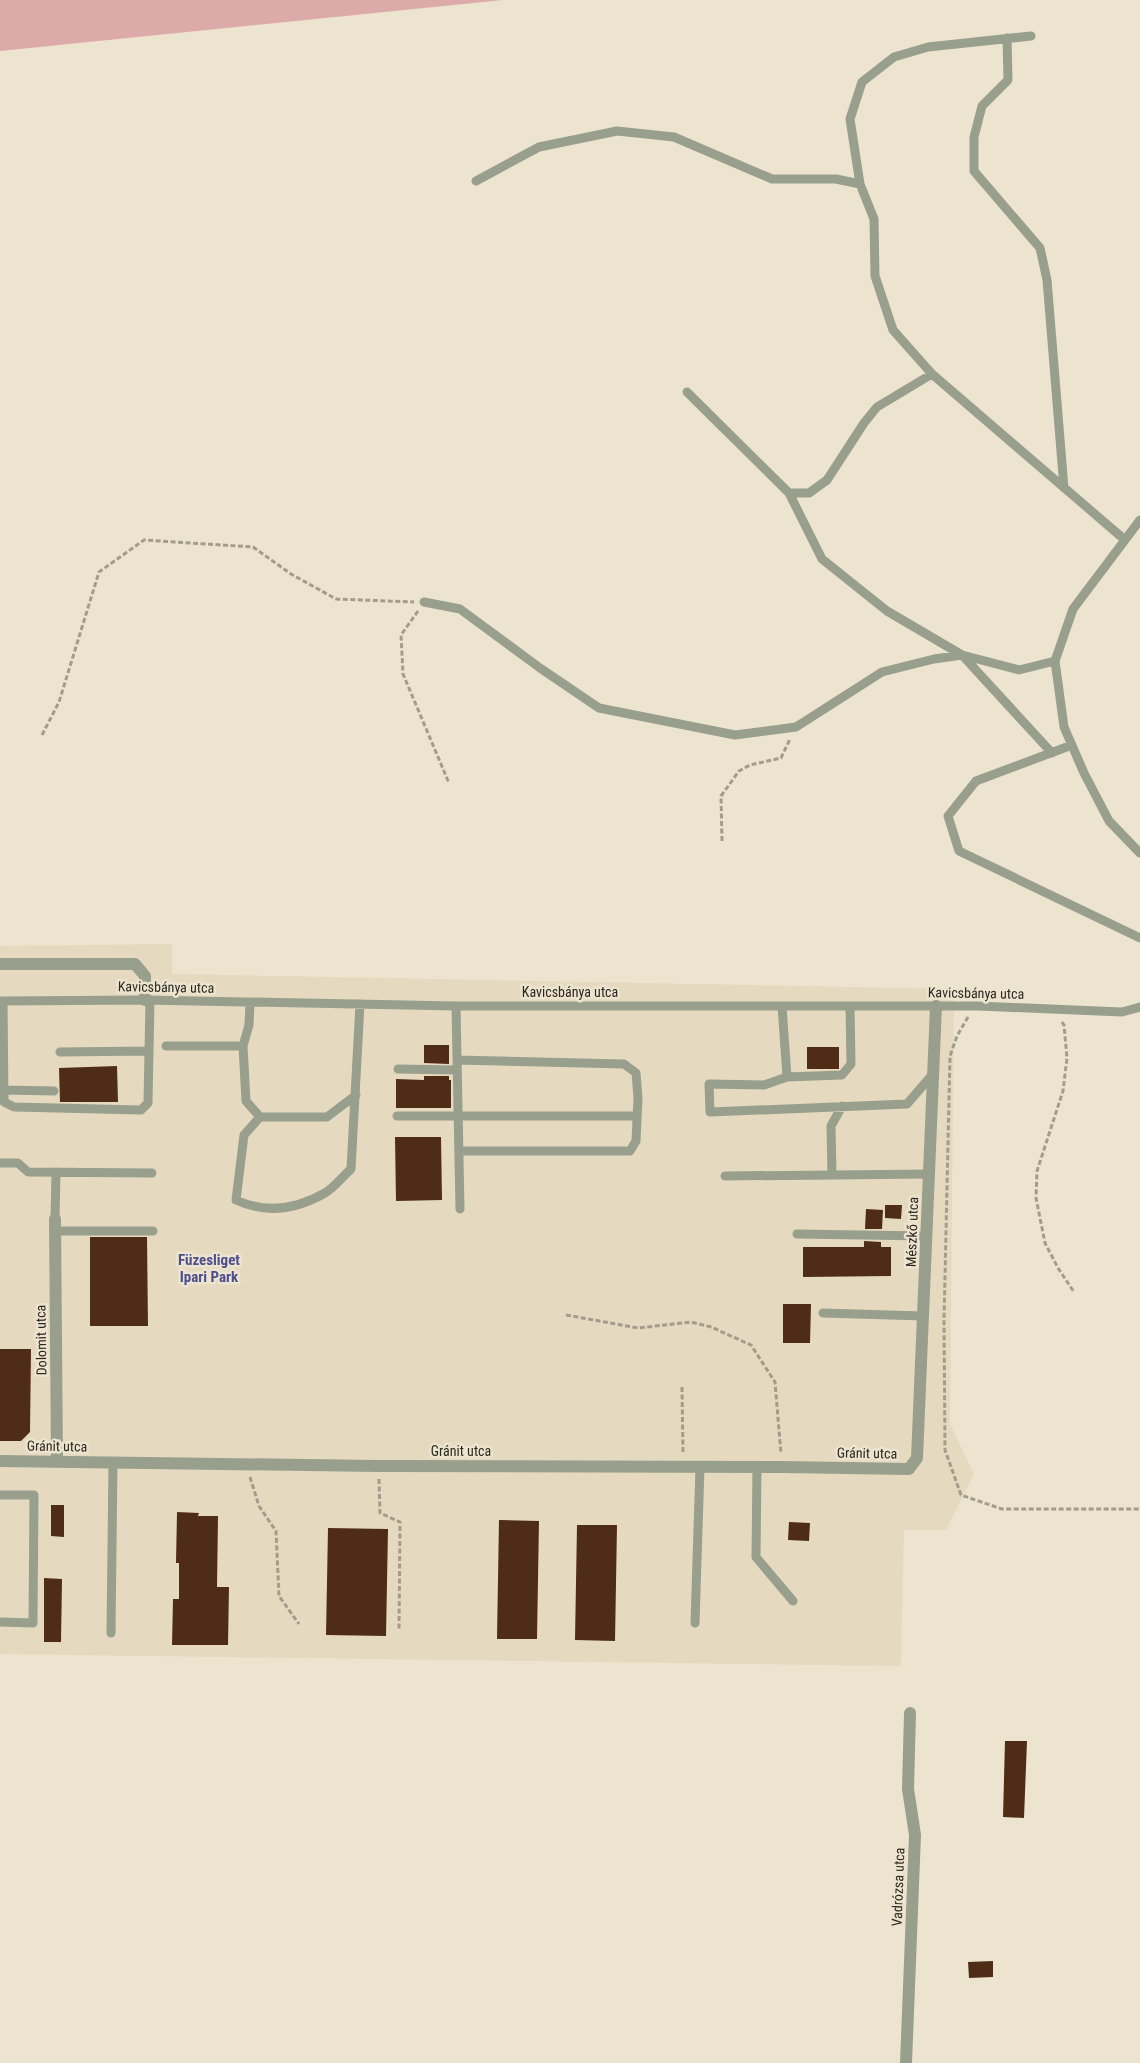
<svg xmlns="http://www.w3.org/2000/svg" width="1140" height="2063" font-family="'Roboto Condensed',sans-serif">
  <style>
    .built { fill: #e5dabf }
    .green { fill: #dcaaa9 }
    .building { fill: #4e2c15 }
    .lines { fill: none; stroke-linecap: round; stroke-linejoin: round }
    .path { stroke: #a39c8d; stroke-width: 3; stroke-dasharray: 5 2.5; stroke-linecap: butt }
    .service { stroke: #999f8d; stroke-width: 9 }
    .minor { stroke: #999f8d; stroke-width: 12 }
    .labels { text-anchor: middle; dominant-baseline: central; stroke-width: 5; stroke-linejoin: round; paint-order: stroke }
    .street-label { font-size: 14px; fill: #2c2921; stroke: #ede4d0 }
    .neighbourhood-label { font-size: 15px; font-weight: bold; fill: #4d4f8d; stroke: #ede4d0 }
  </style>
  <rect width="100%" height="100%" fill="#ede4d0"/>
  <!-- built -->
  <path class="built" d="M172 944V974L954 989 950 1424 974 1474 946 1530H904L901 1666 0 1654V946Z"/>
  <!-- green -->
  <path class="green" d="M0 0H503L0 51Z"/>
  <!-- building -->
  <path class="building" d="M424 1045H449V1064L424 1063Z
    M807 1047H839V1069H807Z
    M117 1066 118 1102H60L59 1068Z
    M424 1076H449V1080H451V1108H396V1079L424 1080Z
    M395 1137H441L442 1200 396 1201Z
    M885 1205H902L901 1219 885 1218Z
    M866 1209 883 1210 882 1229H865Z
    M90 1237H147L148 1326H90Z
    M864 1241 881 1242V1247H891V1276L803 1277V1247H864Z
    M783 1304H811L810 1343H783Z
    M0 1349H31L30 1432 21 1441H0Z
    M51 1505H64V1537L51 1536Z
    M177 1512 199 1513 198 1516H218L217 1587H229L228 1645H172L173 1599H179V1563H176Z
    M499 1520 539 1521 537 1639H497Z
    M789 1522 810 1523 809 1541 788 1540Z
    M577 1525H617L615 1641 575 1640Z
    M328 1528 388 1529 386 1636 326 1635Z
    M44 1578 62 1579 61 1642H44Z
    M1005 1741H1027L1024 1818 1003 1817Z
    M993 1961V1977L969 1978 968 1962Z"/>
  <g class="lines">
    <!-- path -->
    <path class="path" d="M418 611 401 635 403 674 449 783
      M42 735 59 702 99 572 144 540 253 547 291 574 336 599 414 602
      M722 841 721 796 739 771 750 765 781 758 790 739
      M968 1017 957 1036 950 1056 944 1320 945 1450 961 1495 1002 1509H1140
      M1062 1022 1064 1025 1067 1058 1063 1091 1037 1171 1036 1198 1045 1243 1058 1268 1074 1292
      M566 1315 638 1328 691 1322 711 1327 751 1345 775 1382 781 1454
      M682 1387 683 1453
      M250 1477 259 1506 276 1531 279 1596 299 1624
      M379 1479 380 1513 400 1522 399 1631"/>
    <!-- service -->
    <path class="service" d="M1007 38 1008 80 982 106 974 137V171L1040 248 1047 280 1064 488
      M476 181 539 147 617 131 674 137 772 179H836L860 184 874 219 875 276 893 330 932 374 1125 540
      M860 184 850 119 862 82 894 57 928 47 1031 36
      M687 392 789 493 822 559 887 611 962 655 1052 753
      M789 493H809L827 480 864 423 877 407 932 374
      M1140 520 1073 609 1055 661 1064 727 1084 773 1109 821 1140 853
      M424 602 460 609 540 668 599 708 735 735 796 727 882 672 934 659 962 655 1019 670 1055 661
      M1072 745 976 781 948 816 959 851 1140 938
      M0 1001 145 1000 456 1006H978L1122 1012 1140 1007
      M3 1001 4 1102 14 1107 141 1110 148 1103 150 1000
      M456 1006 460 1209
      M782 1006 787 1077 842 1075 851 1064 850 1006
      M166 1046H243L249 1025 250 1002
      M243 1046 246 1101 260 1117H327L356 1095
      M60 1052 149 1051
      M457 1060 624 1064 636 1073 638 1098 636 1141 630 1151H459
      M398 1069 457 1070
      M790 1076 764 1085 709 1084 710 1112 907 1104 933 1074
      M4 1090 54 1091
      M397 1116H637
      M260 1117 244 1135 236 1200C266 1214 297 1209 325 1193 335 1187 343 1176 351 1169L360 1004
      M0 1163H18L28 1172 152 1173
      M832 1175 831 1126 842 1106
      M725 1176 929 1174
      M55 1219 56 1172
      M55 1231H153
      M797 1234 927 1236
      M823 1313 923 1316
      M757 1467 756 1557 793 1601
      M0 1495H34L33 1623 0 1622
      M695 1623 700 1467
      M111 1633 113 1462"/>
    <!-- minor -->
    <path class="minor" d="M0 964H135L145 976V1000
      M55 1219 57 1461
      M0 1461 378 1466 783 1467 909 1469 917 1458 936 1006
      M906 2063 915 1835 908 1789 910 1713"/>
  </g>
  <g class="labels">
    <!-- street labels -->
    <g class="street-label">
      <text transform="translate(166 987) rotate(1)">Kavicsbánya utca</text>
      <text x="570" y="992">Kavicsbánya utca</text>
      <text transform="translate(976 993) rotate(1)">Kavicsbánya utca</text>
      <text transform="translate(912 1232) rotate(-88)">Mészkő utca</text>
      <text transform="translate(41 1340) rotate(-91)">Dolomit utca</text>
      <text transform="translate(57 1446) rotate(1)">Gránit utca</text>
      <text x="461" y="1451">Gránit utca</text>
      <text transform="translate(867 1453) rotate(1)">Gránit utca</text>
      <text transform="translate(898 1887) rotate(-88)">Vadrózsa utca</text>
    </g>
    <!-- neighbourhood labels -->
    <g class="neighbourhood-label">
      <text x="209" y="1260">Füzesliget<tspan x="209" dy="17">Ipari Park</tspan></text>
    </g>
  </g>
</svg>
